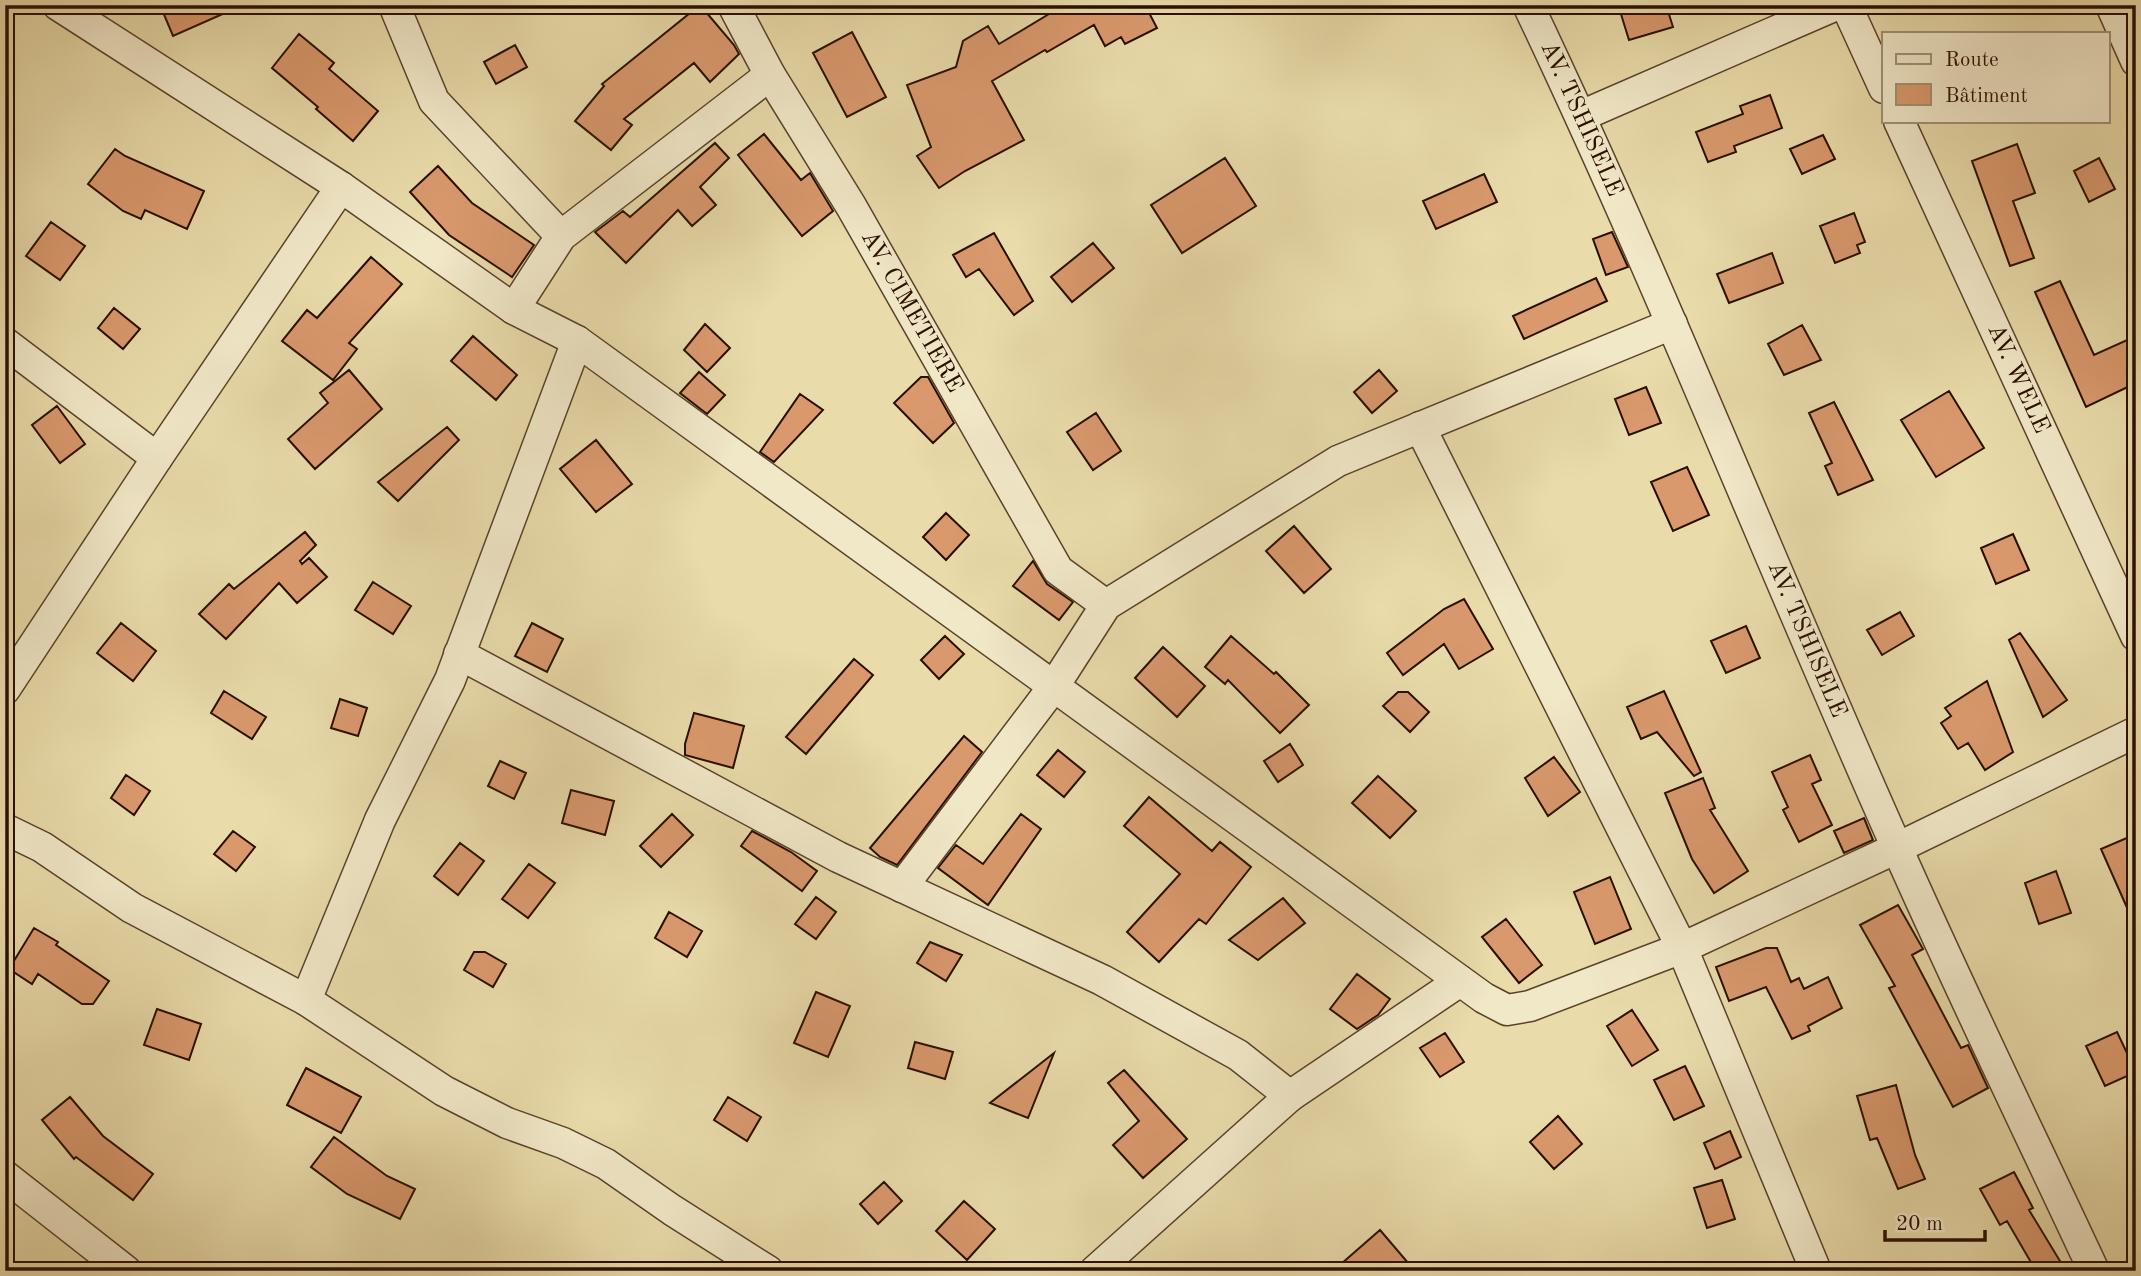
<svg xmlns="http://www.w3.org/2000/svg" width="2141" height="1276" font-family="'Old Standard TT',serif">
  <style>
    .building { fill: #d9996d; stroke: #2a0f00; stroke-width: 2 }
    .lines { fill: none; stroke-linecap: round; stroke-linejoin: round }
    .minor-casing { stroke: #5a422a; stroke-width: 33 }
    .minor { stroke: #f1e8c8; stroke-width: 30 }
    .labels { text-anchor: middle; dominant-baseline: central; stroke-width: 5; stroke-linejoin: round; paint-order: stroke }
    .street-label { font-size: 24px; fill: #2a0f00; stroke: #f1e8c8 }
  </style>
  <rect width="100%" height="100%" fill="#e9dbaa"/>
  <filter id="stains"><feTurbulence type="fractalNoise" baseFrequency=".00286" numOctaves="4"/><feColorMatrix values="0 0 0 0 .2 0 0 0 0 .09 0 0 0 0 .02 0 0 0 .5 -.17"/></filter>
  <radialGradient id="worn" r=".72"><stop offset=".6" stop-color="#630" stop-opacity="0"/><stop offset="1" stop-color="#630" stop-opacity=".3"/></radialGradient>
  <!-- building -->
  <path class="building" d="M160 5H243L173 36Z
    M700 5 734 45 739 54 710 82 694 63 624 119 632 125 611 150 575 121 604 86 602 84Z
    M1064 5H1145L1157 28 1125 44 1121 37 1105 46 1094 25 1047 52 1045 50 992 81 1024 140 965 171 939 188 917 156 931 147 907 85 956 67 963 41 988 26 999 44Z
    M1639 5H1666L1673 27 1629 40 1620 11Z
    M852 32 886 97 847 117 813 53Z
    M299 34 334 63 329 69 378 111 353 141 316 109 318 107 272 68Z
    M515 45 527 67 496 84 484 62Z
    M1770 95 1782 128 1734 146 1736 152 1708 162 1696 132 1743 114 1740 106Z
    M764 134 801 180 810 173 833 211 802 236 738 155Z
    M1823 135 1835 159 1802 174 1790 149Z
    M715 143 729 158 700 187 716 205 692 226 678 210 626 263 595 232 623 211 630 217Z
    M2017 144 2035 193 2013 201 2034 258 2010 266 1972 161Z
    M115 149 125 156 204 191 187 229 145 210 141 219 123 211 88 184Z
    M1225 158 1256 206 1182 253 1151 205Z
    M2099 158 2115 189 2089 202 2074 171Z
    M438 166 472 203 534 245 512 277 449 235 410 192Z
    M1484 174 1497 202 1436 229 1423 201Z
    M1854 213 1865 242 1857 245 1860 253 1835 263 1820 226Z
    M51 222 85 246 60 280 26 256Z
    M1612 232 1628 267 1606 275 1593 239Z
    M994 233 1033 301 1014 315 979 269 966 277 953 255Z
    M1093 243 1114 268 1072 302 1051 277Z
    M1772 253 1783 283 1729 303 1717 274Z
    M371 257 402 284 349 343 357 349 333 380 282 341 307 310 317 318Z
    M1596 278 1607 301 1524 339 1513 316Z
    M2060 281 2094 355 2136 336V383L2086 407 2035 292Z
    M114 308 140 329 123 349 98 328Z
    M705 324 730 348 707 372 684 350Z
    M1802 325 1821 360 1784 375 1768 344Z
    M473 336 517 375 496 400 451 361Z
    M349 370 382 409 315 469 288 439 328 403 320 393Z
    M1379 370 1397 391 1372 413 1354 392Z
    M699 372 725 395 707 414 680 393Z
    M921 377H928L954 423 933 443 894 403Z
    M1646 387 1661 423 1629 435 1615 399Z
    M1949 391 1984 448 1936 477 1901 420Z
    M800 394 823 410 774 462 760 452Z
    M1834 402 1873 480 1838 495 1825 466 1832 463 1809 413Z
    M57 406 85 444 60 463 32 425Z
    M1096 413 1121 451 1093 470 1067 432Z
    M447 427 459 440 398 501 378 482Z
    M596 440 632 484 596 512 560 469Z
    M1687 467 1709 515 1673 531 1651 482Z
    M946 513 969 535 946 560 923 537Z
    M1294 526 1331 569 1304 593 1266 551Z
    M305 532 316 545 300 561 302 564 309 558 327 577 297 603 279 583 226 639 199 614 229 584 234 589Z
    M2013 534 2029 570 1996 584 1981 548Z
    M1033 561 1047 584 1073 602 1059 620 1013 586Z
    M373 582 411 606 393 634 355 610Z
    M1464 599 1493 649 1459 669 1444 644 1403 675 1387 653 1444 609Z
    M1900 612 1914 636 1882 655 1867 630Z
    M121 623 156 651 133 681 97 653Z
    M532 623 563 639 547 672 515 656Z
    M1746 626 1760 658 1726 673 1711 641Z
    M2020 633 2067 700 2043 717 2009 640Z
    M945 636 964 654 939 679 921 660Z
    M1231 636 1274 674 1276 672 1309 705 1280 733 1228 680 1225 684 1205 667Z
    M1163 647 1205 686 1177 717 1135 678Z
    M854 659 873 675 806 754 786 737Z
    M1987 681 2013 752 1985 770 1968 743 1958 749 1941 723 1951 716 1945 708Z
    M224 691 266 717 252 739 211 713Z
    M1664 691 1701 772 1694 776 1657 732 1641 739 1627 707Z
    M1398 692H1408L1429 712 1410 732 1383 706Z
    M340 699 367 708 358 736 331 728Z
    M694 713 744 726 733 768 685 755V744Z
    M964 736 982 752 897 865 880 857 870 848Z
    M1290 744 1303 765 1278 782 1264 761Z
    M1058 750 1085 772 1064 797 1037 775Z
    M1810 755 1821 780 1812 784 1832 825 1799 842 1783 810 1788 807 1772 772Z
    M1554 757 1580 792 1548 816 1525 778Z
    M500 761 526 773 514 799 488 786Z
    M126 775 150 791 134 815 111 798Z
    M1378 776 1416 811 1390 838 1352 803Z
    M1703 778 1715 808 1710 810 1748 871 1714 893 1692 859 1665 793Z
    M571 790 614 801 605 835 562 823Z
    M1149 797 1212 851 1220 842 1251 867 1206 924 1199 919 1159 962 1127 932 1180 874 1124 826Z
    M672 814 693 835 661 867 640 846Z
    M1021 814 1041 829 988 905 938 868 956 845 983 864Z
    M1864 818 1873 840 1844 853 1834 831Z
    M233 831 255 847 236 871 214 854Z
    M752 831 791 852 817 871 802 891 741 846Z
    M2136 834V928L2101 849Z
    M460 843 484 861 458 895 434 876Z
    M529 864 555 883 528 918 502 899Z
    M2056 871 2071 913 2039 924 2025 883Z
    M1610 877 1631 929 1595 944 1574 892Z
    M816 897 836 912 816 939 795 924Z
    M1283 898 1305 923 1278 944 1258 960 1229 940Z
    M1898 905 1923 949 1912 955 1961 1048 1968 1045 1988 1088 1953 1107 1889 988 1895 986 1860 925Z
    M669 912 702 931 687 957 655 938Z
    M1506 919 1542 965 1519 983 1482 937Z
    M34 928 58 942 56 945 109 981 93 1004H82L38 974 32 984 9 969Z
    M930 942 962 955 946 981 917 963Z
    M1766 948H1777L1791 982 1799 978 1804 989 1828 977 1842 1008 1808 1026 1810 1031 1792 1039 1766 987 1729 1001 1716 967Z
    M474 952H485L506 964 493 987 464 970Z
    M1357 974 1390 999 1378 1015 1357 1029 1330 1009Z
    M816 992 850 1006 828 1057 794 1043Z
    M157 1009 201 1024 189 1060 144 1045Z
    M1632 1010 1658 1050 1632 1066 1607 1026Z
    M2117 1032 2136 1072 2105 1086 2086 1046Z
    M1445 1033 1464 1062 1440 1077 1420 1048Z
    M915 1042 953 1052 945 1079 908 1068Z
    M1054 1053 1028 1118 990 1103Z
    M1685 1066 1704 1106 1674 1120 1654 1080Z
    M306 1068 361 1097 341 1133 287 1105Z
    M1124 1070 1187 1139 1143 1178 1113 1145 1139 1121 1108 1083Z
    M1896 1085 1915 1155 1925 1179 1898 1189 1877 1138 1870 1140 1857 1096Z
    M70 1097 103 1136 153 1174 133 1200 76 1157 74 1159 42 1120Z
    M728 1097 761 1117 747 1141 714 1120Z
    M1558 1116 1582 1144 1554 1169 1530 1142Z
    M1730 1131 1741 1157 1715 1169 1704 1143Z
    M334 1137 387 1176 415 1189 400 1219 347 1194 311 1167Z
    M2014 1172 2033 1208 2029 1210 2066 1271H2036L2007 1221 2000 1225 1980 1189Z
    M1722 1180 1735 1219 1707 1228 1694 1188Z
    M884 1182 902 1201 878 1224 860 1204Z
    M964 1201 995 1229 967 1260 936 1231Z
    M1380 1230 1415 1271H1333Z"/>
  <g class="lines">
    <defs>
      <g id="minor">
        <path d="M58 5 341 187 514 309 577 341 1484 998 1507 1010 1530 1006 1682 948 1897 848 2136 732"/>
        <path d="M394 5 434 101 561 236"/>
        <path id="s1" d="M733 5 770 75 851 206 1058 570 1106 605"/>
        <path id="s2" d="M1528 5C1660 282 1772 568 1897 848 1960 990 2028 1130 2094 1271"/>
        <path d="M1846 5 1884 88"/>
        <path d="M2111 5 2136 61"/>
        <path d="M1581 116 1836 5"/>
        <path id="s3" d="M1899 121 2136 636"/>
        <path d="M514 309 561 236 770 75"/>
        <path d="M5 343 157 458"/>
        <path d="M1420 427 1682 948 1816 1271"/>
        <path d="M459 654 838 857 1102 980 1238 1055 1290 1096 1095 1271"/>
        <path d="M5 689 157 458 341 187"/>
        <path d="M5 829 42 847 132 908 306 1000 444 1091 507 1123 563 1143 606 1164 672 1210 768 1271"/>
        <path d="M902 887 1054 686 1106 605 1338 461 1672 324"/>
        <path d="M306 1000 380 820 450 680 577 341"/>
        <path d="M1290 1096 1460 981"/>
        <path d="M5 1176 126 1271"/>
      </g>
    </defs>
    <!-- minor casing -->
    <use href="#minor" class="minor-casing"/>
    <!-- minor -->
    <use href="#minor" class="minor"/>
  </g>
  <g class="labels">
    <!-- street labels -->
    <g class="street-label">
      <text stroke="none"><textPath href="#s2" startOffset="126">AV. TSHISELE</textPath></text>
      <text stroke="none"><textPath href="#s1" startOffset="355">AV. CIMETIERE</textPath></text>
      <text stroke="none"><textPath href="#s3" startOffset="284">AV. WELE</textPath></text>
      <text stroke="none"><textPath href="#s2" startOffset="693">AV. TSHISELE</textPath></text>
    </g>
  </g>
  <!-- margin -->
  <rect width="2141" height="1276" fill="none" stroke="#e9dbaa" stroke-width="28"/>
  <rect x="7" y="7" width="2127" height="1262" fill="none" stroke="#2a0f00" stroke-width="3.5"/>
  <rect x="14" y="14" width="2113" height="1248" fill="none" stroke="#2a0f00" stroke-width="2"/>
  <!-- legend -->
  <rect x="1882" y="32" width="228" height="91" fill="#f1e8c8" stroke="#a19178" stroke-width="2"/>
  <rect x="1896" y="54" width="35" height="10" fill="#f1e8c8" stroke="#a19178" stroke-width="2"/>
  <text x="1945" y="66" font-size="21" fill="#2a0f00">Route</text>
  <rect x="1896" y="84" width="35" height="21" fill="#d9996d" stroke="#a19178" stroke-width="2"/>
  <text x="1945" y="102" font-size="21" fill="#2a0f00">Bâtiment</text>
  <!-- scale -->
  <path d="M1885 1230v10h100v-10" fill="none" stroke="#2a0f00" stroke-width="3.5"/>
  <text x="1896" y="1230" font-size="21" fill="#2a0f00" stroke="#f1e8c8" stroke-width="5" paint-order="stroke">20 m</text>
  <rect width="100%" height="100%" filter="url(#stains)"/>
  <rect width="100%" height="100%" fill="url(#worn)"/>
</svg>
